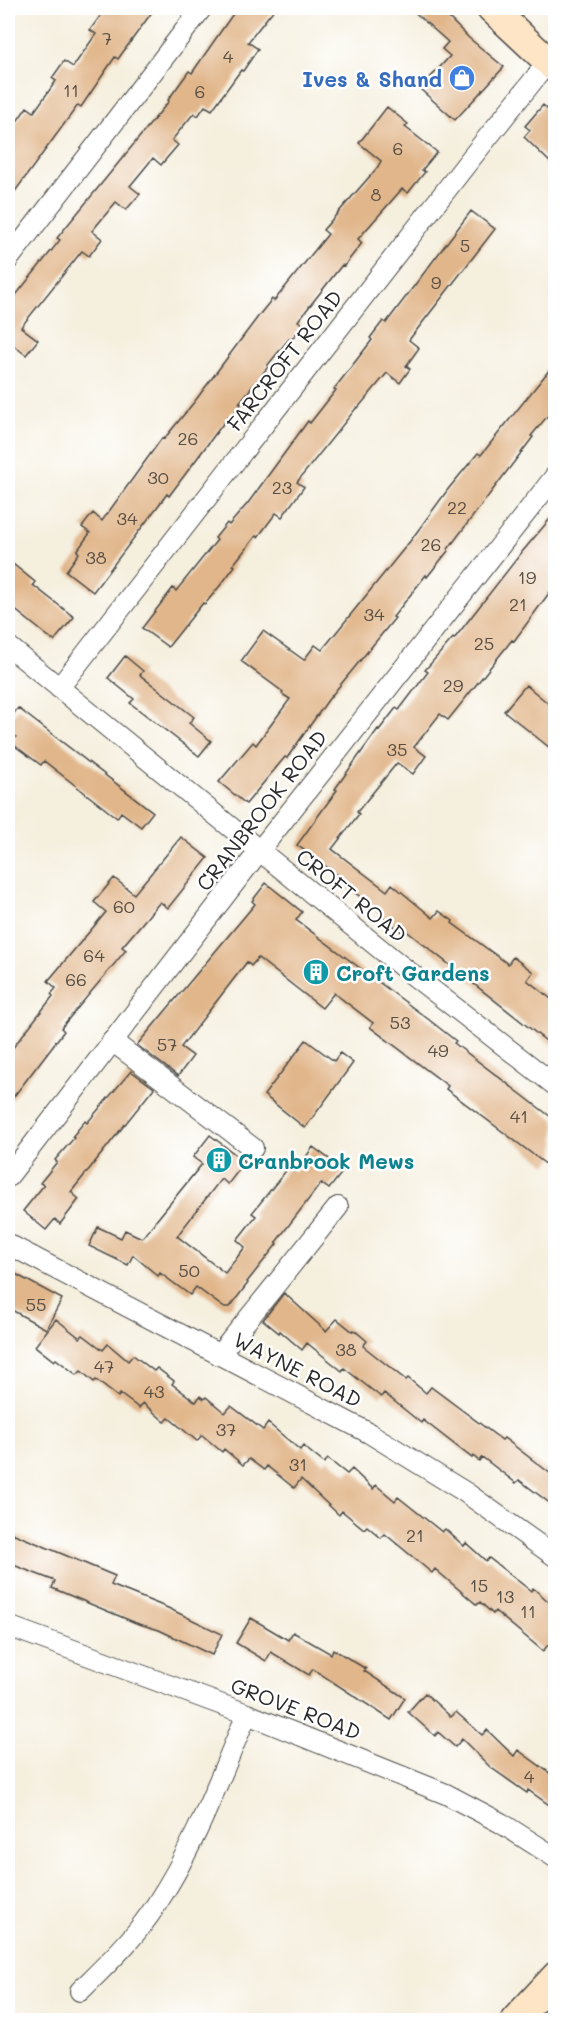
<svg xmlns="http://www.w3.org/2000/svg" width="563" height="2028" font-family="Mali,sans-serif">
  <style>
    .built { fill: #f6d2c4 }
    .building { fill: #e1b68a }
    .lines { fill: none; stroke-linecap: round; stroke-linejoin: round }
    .street-casing { stroke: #494846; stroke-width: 22 }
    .secondary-casing { stroke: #494846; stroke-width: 31 }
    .street { stroke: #fff; stroke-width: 20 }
    .secondary { stroke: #fde5c5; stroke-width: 28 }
    .labels { text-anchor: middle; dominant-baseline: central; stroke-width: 5; stroke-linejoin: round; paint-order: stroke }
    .number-label { font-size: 18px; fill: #584e43 }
    .shop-label { font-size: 21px; font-weight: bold; fill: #366cbe; stroke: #fff; text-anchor: end }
    .street-label { font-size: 21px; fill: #2b2b2b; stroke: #fff }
    .culture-label { font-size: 21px; font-weight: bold; fill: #0d838f; stroke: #fff; text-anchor: start }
  </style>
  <rect width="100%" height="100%" fill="#fff"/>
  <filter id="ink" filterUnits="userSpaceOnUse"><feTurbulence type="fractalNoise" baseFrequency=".0167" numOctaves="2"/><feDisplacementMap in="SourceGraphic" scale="12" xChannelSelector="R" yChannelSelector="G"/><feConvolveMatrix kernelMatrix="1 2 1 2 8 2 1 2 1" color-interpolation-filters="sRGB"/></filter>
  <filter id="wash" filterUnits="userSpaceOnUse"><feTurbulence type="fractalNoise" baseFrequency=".008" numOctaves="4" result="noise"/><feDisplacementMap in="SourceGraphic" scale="24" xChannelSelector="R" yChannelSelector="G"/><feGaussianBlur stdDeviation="1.35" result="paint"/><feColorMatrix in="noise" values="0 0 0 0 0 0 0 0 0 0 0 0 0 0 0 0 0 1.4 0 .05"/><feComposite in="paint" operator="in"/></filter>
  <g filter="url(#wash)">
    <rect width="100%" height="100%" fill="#f5efde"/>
    <!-- built -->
    <path class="built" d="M555 1983V2020H515Z"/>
    <g id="blocks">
      <!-- building -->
      <path class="building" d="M106 8H155L118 59 115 57 81 107 78 105 8 201V134L27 107 34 112 56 81 52 78 64 61 73 67 96 34 90 30Z
        M237 8H275L248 42 258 49 243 71 241 70 212 110 205 106 198 116 194 113 172 140 178 145 161 165 153 158 130 186 140 194 126 210 116 202 92 231 102 239 89 256 82 251 21 327 38 340 26 355 9 342 8 345V305L60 240 57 238 169 101 168 100 189 71 192 73Z
        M410 8H439L469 38 504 67 455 120 420 89 450 56 442 49 448 42Z
        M543 105 555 116V167L524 137 530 130 525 126Z
        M387 107 408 124 405 127 437 152 422 170 425 172 408 193 402 189 358 239 362 243 344 266 342 265 298 321 303 325 291 340 289 339 267 366 268 367 239 403 241 404 229 419 228 417 169 496 167 494 93 592 66 571 79 553 77 551 90 533 82 527 93 513 102 521 162 438 164 439 195 401 260 314 272 299 274 301 328 234 323 230 377 168 381 161 359 143Z
        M471 211 495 229 409 340 419 348 406 366 410 369 400 383 387 373 358 408 357 407 297 482 304 487 282 517 276 513 258 537 256 536 233 565 235 566 223 582 205 604 203 603 168 647 142 628 173 588 176 591 217 540 215 538 227 523 229 525 248 503 308 421 310 423 336 390 334 389 372 340 370 338 383 321 386 323Z
        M555 363V407L531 436 533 437 448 549V551L427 577 426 575 393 617 395 618 328 700 287 758 285 757 246 804 219 782 253 742 256 745 290 699 282 694 283 692 241 661 263 631 304 660 315 645 322 650 411 540 449 488 478 453 481 455Z
        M555 513V585L514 641 512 640 448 720 440 714 414 747 426 756 413 774 397 763 357 812 359 814 332 849 387 891 392 884 433 918 439 911 453 921 452 923 508 964 513 957 533 972 527 980 555 1002V1048L404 929 402 932 381 916 383 914 337 879 339 876 297 845 337 790 335 789 378 729 379 730 396 708 399 710 428 672 425 670 453 638 454 639 522 552Z
        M8 560 35 582 33 585 74 617 54 641 8 604Z
        M125 656 143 671 140 675 194 717 189 723 211 741 199 756 130 703 134 699 108 678Z
        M526 685 555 709V752L504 711Z
        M18 708 153 812 141 827 121 812 117 818 44 761 41 765 11 743 16 737 8 731V721Z
        M181 837 208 858 168 908 160 902 122 947 126 950 61 1028 64 1031 8 1104V1054L53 996 51 994 56 988 48 981 106 912 94 902 114 878 134 894Z
        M266 883 302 912 296 920 428 1019 456 1041 454 1043 555 1120V1154L547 1165 446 1089 448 1086 370 1027 373 1023 334 993 322 1008 258 958 251 966 247 962 181 1047 193 1056 178 1076 137 1045 255 904 252 901Z
        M306 1040 334 1061 340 1053 353 1063 305 1128 264 1095Z
        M131 1071 154 1088 71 1192 79 1199 60 1224 55 1219 46 1230 23 1211 44 1185 40 1183 57 1162 55 1160 74 1138 72 1137 85 1121 87 1123Z
        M210 1135 245 1162 228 1184 221 1179 177 1236 225 1273 245 1247 237 1240 256 1216 252 1213 289 1167 295 1172 313 1147 344 1170 329 1189 321 1183 276 1242 277 1244 247 1282 248 1283 230 1307H223L196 1287 190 1295 160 1273 158 1276 133 1255 128 1265 89 1246 98 1227 121 1238 125 1230 142 1238 202 1164 193 1157Z
        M8 1270 62 1299 46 1329 8 1308Z
        M284 1293 326 1331 337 1319 352 1331 354 1330 367 1341 363 1346 406 1380 408 1378 426 1393 431 1387 502 1440 504 1438 555 1477V1507L519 1480 516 1483 482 1457 479 1461 473 1456 472 1458 423 1420 421 1423 384 1393 381 1397 344 1368 342 1371 307 1343 302 1350 280 1331 279 1333 263 1320Z
        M56 1319 80 1338 83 1335 103 1350 108 1344 128 1361 133 1355 154 1371 157 1368 174 1381 172 1384 196 1402 200 1396 204 1399 206 1397 225 1413 231 1406 263 1430 268 1423 300 1450 303 1446 324 1463 328 1459 347 1474 352 1469 373 1489 376 1485 395 1501 398 1497 442 1532 445 1529 464 1546 466 1543 486 1561 489 1558 531 1591 533 1588 555 1607V1637L543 1651 495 1611 493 1614 480 1602 477 1605 435 1569 432 1573 385 1534 381 1538 367 1526 364 1529 342 1511 339 1515 301 1479 294 1488 267 1466 264 1470 249 1459 243 1465 224 1449 222 1452 202 1435 197 1441 169 1418 165 1422 143 1403 139 1408 120 1394 118 1397 96 1380 94 1382 81 1371 77 1375 56 1359 54 1361 35 1346Z
        M12 1533 115 1576 111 1585 168 1608 222 1634 212 1655 159 1630 136 1623 52 1588 55 1581 8 1563V1546Z
        M251 1618 288 1640 293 1632 331 1654 333 1649 366 1669 364 1671 405 1698 391 1720 313 1669 309 1675 271 1652 266 1661 236 1643Z
        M425 1693 451 1717 456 1712 482 1735 487 1730 514 1756 518 1750 555 1777V1809L528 1790 527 1793 490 1767 462 1739 455 1747 438 1732 435 1736 408 1712Z"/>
    </g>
  </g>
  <g filter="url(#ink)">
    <use href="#blocks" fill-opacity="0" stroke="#494846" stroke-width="1.5"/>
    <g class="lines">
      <defs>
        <path id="street" d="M8 260 202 8
          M8 646 400 965 556 1086
          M59 688 468 162 548 62
          M112 1041 253 1148
          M8 1177 260 850 556 475
          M8 1244 369 1433 465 1492 556 1557
          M219 1355 338 1207
          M8 1626 247 1714 446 1794 501 1823 556 1858
          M80 1991C107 1964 136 1937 156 1905 195 1846 219 1779 247 1714"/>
        <path id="secondary" d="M491 8 556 69
          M515 2020 556 1976"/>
      </defs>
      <!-- street casing -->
      <use href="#street" class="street-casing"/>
      <!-- secondary casing -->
      <use href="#secondary" class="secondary-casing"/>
      <!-- street -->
      <use href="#street" class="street"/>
      <!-- secondary -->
      <use href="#secondary" class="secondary"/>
    </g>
  </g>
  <!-- icons -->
  <defs>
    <symbol id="shop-disc" viewBox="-11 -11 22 22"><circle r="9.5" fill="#3f7fe0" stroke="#fff"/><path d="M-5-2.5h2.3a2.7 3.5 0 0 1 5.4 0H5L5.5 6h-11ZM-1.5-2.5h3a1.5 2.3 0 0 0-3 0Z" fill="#fff"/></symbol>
    <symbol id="building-disc" viewBox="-11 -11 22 22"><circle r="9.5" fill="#0f9aa8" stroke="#fff"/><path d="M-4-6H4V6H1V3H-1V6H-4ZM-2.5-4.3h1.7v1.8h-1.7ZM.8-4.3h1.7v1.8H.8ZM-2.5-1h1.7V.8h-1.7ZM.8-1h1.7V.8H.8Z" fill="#fff"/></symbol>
  </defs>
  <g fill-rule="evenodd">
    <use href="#shop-disc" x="447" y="63" width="30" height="30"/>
    <use href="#building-disc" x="301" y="957" width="30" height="30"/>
    <use href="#building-disc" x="204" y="1145" width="30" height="30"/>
  </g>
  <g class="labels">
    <!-- number labels -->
    <g class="number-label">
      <text x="107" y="38">7</text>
      <text x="228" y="56">4</text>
      <text x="71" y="90">11</text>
      <text x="200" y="91">6</text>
      <text x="398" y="148">6</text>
      <text x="376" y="194">8</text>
      <text x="465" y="245">5</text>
      <text x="436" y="282">9</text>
      <text x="188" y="438">26</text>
      <text x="158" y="477">30</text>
      <text x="282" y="487">23</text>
      <text x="457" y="507">22</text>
      <text x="127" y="518">34</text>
      <text x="431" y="544">26</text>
      <text x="96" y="557">38</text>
      <text x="527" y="577">19</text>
      <text x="518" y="604">21</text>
      <text x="374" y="614">34</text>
      <text x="484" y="643">25</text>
      <text x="453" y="685">29</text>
      <text x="397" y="749">35</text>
      <text x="124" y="906">60</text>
      <text x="94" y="955">64</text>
      <text x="76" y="979">66</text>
      <text x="400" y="1022">53</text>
      <text x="167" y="1044">57</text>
      <text x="438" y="1050">49</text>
      <text x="519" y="1116">41</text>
      <text x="189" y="1270">50</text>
      <text x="36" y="1304">55</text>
      <text x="346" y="1349">38</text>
      <text x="104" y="1366">47</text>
      <text x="154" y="1391">43</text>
      <text x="226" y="1429">37</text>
      <text x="298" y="1464">31</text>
      <text x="415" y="1535">21</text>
      <text x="479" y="1585">15</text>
      <text x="505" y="1596">13</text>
      <text x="528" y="1611">11</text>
      <text x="529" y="1776">4</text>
    </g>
    <!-- shop labels -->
    <g class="shop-label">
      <text x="442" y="78">Ives &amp; Shand</text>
    </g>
    <!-- street labels -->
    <g class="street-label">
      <text transform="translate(284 360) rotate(-52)">FARCROFT ROAD</text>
      <text transform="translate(261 810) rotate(-52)">CRANBROOK ROAD</text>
      <text transform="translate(352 895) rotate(39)">CROFT ROAD</text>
      <text transform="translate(298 1369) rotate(27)">WAYNE ROAD</text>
      <text transform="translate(296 1708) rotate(21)">GROVE ROAD</text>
    </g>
    <!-- culture labels -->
    <g class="culture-label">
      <text x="336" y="972">Croft Gardens</text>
      <text x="238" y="1160">Cranbrook Mews</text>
    </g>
  </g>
  <!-- margin -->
  <rect width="563" height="2028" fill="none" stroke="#fff" stroke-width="30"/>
</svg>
